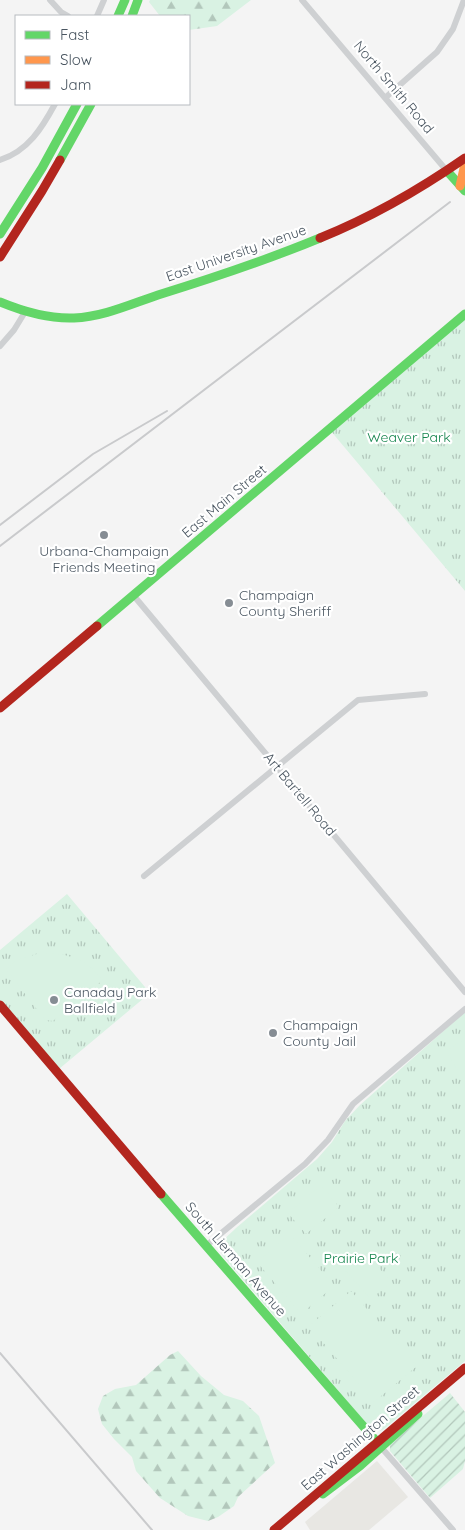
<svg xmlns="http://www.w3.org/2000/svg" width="465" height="1530" font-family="Quicksand,sans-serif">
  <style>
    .commercial { fill: #e8e7e3 }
    .forest { fill: url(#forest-firs) }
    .park { fill: url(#park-tufts) }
    .garden { fill: url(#garden-furrows) }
    .pitch { fill: #d9f2e3 }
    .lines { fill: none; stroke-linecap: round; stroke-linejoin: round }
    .street { stroke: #ced0d2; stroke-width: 6 }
    .fast { stroke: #63d668; stroke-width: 9 }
    .slow { stroke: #ff974d; stroke-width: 9 }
    .jam { stroke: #b3261e; stroke-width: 9 }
    .rail { stroke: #c9cacc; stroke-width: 2 }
    .poi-dot { fill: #868d94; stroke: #fff; stroke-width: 2 }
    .labels { text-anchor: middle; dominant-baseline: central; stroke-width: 4.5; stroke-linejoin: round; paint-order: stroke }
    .street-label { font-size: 14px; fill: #4a5661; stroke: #fff }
    .park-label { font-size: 14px; fill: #17864f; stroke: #fff }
    .poi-label { font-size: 14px; fill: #4a5661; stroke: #fff; text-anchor: start }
  </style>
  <defs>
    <pattern id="forest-firs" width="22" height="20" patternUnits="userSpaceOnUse" patternTransform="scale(1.25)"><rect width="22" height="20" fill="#d9f2e3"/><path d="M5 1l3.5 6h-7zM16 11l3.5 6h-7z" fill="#b2c7bb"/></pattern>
    <pattern id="park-tufts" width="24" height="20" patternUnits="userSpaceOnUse" patternTransform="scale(1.25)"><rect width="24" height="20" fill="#d9f2e3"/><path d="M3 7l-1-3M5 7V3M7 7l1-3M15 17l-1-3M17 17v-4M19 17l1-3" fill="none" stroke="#b2c7bb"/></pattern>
    <pattern id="garden-furrows" width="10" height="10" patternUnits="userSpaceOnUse" patternTransform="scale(1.25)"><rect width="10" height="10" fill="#d9f2e3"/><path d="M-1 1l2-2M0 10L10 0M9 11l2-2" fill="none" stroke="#b2c7bb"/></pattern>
  </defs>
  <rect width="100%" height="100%" fill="#f4f4f4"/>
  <!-- commercial -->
  <path class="commercial" d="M377 1461 408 1497 369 1530H310L305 1522Z"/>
  <!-- forest -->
  <path class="forest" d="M150 0H251L217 26 189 30V16H160L149 2Z
    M178 1351 201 1376 224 1395 243 1401 259 1416 275 1463 238 1497 234 1506 218 1517 208 1521 188 1516 160 1498 136 1471 132 1457 114 1439 102 1424 98 1409 103 1396 115 1389 136 1385 170 1355Z"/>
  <!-- park -->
  <path class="park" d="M465 316V591L330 430Z
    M67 894 150 993 59 1069 0 1000V950Z
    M465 1012V1361L384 1429 380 1431 372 1430 222 1255C218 1242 227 1237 236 1228L317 1159 332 1142 345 1121 360 1105Z"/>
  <!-- garden -->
  <path class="garden" d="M450 1393 465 1412V1461L463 1469 430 1498 390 1451V1444Z"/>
  <!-- pitch -->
  <path class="pitch" d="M40 953C68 953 85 958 103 980L53 1021 45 1020 6 969 17 960Z
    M465 1039V1071L460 1074 446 1051Z
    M321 1185 339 1207 306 1234 288 1213Z
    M290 1234 334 1286 301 1314 257 1262Z
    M363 1249 391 1282 371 1299 342 1267Z
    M351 1291 417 1366 374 1402 309 1326Z"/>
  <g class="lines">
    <!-- street -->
    <path class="street" d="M50 0 61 12 68 16
      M302 0 447 171
      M97 16 104 0
      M385 98 437 52 453 29 464 0
      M0 160C28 151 42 128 55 104
      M0 346 14 330 25 312
      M134 596 465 992
      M144 876 358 700 425 694
      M207 1245 305 1164 328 1140 353 1104 465 1009
      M380 1446 453 1530"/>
    <!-- fast -->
    <path class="fast" d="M118 16 125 0
      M132 16 138 0
      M60 160 91 104
      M447 171 465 191
      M0 234 42 168 77 104
      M0 302C24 312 48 319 74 318 103 317 131 304 158 295 213 278 267 260 320 238
      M97 626 465 314
      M161 1194 377 1442
      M323 1494 360 1466 418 1414"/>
    <!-- slow -->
    <path class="slow" d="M460 186 465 164"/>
    <!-- jam -->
    <path class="jam" d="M320 238C372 217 419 190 465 158
      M0 257 42 191 60 160
      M0 708 97 626
      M0 1005 161 1194
      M274 1530 465 1368"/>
    <!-- rail -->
    <path class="rail" d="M0 525 93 454 167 411
      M0 546 450 202
      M0 1353 152 1530"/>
  </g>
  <!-- markers -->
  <g class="poi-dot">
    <circle cx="104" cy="535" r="5"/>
    <circle cx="229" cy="603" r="5"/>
    <circle cx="54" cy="1000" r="5"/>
    <circle cx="273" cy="1033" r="5"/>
  </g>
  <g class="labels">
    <!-- street labels -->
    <g class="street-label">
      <text transform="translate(394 87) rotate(50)">North Smith Road</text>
      <text transform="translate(236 253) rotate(-19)">East University Avenue</text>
      <text transform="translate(224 501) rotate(-40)">East Main Street</text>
      <text transform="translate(300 794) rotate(50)">Art Bartell Road</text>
      <text transform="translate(236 1259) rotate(49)">South Lierman Avenue</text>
      <text transform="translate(360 1438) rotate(-41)">East Washington Street</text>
    </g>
    <!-- park labels -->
    <g class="park-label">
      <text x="409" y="437">Weaver Park</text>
      <text x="361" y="1258">Prairie Park</text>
    </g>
    <!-- poi labels -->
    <g class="poi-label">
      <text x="104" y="551" text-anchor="middle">Urbana-Champaign<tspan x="104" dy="16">Friends Meeting</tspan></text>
      <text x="239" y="595">Champaign<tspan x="239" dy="16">County Sheriff</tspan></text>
      <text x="64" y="992">Canaday Park<tspan x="64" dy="16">Ballfield</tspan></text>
      <text x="283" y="1025">Champaign<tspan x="283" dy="16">County Jail</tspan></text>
    </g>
  </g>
  <!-- legend -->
  <rect x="15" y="15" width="175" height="90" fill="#ffffff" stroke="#b7bbc0"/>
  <rect x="25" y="31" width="25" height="8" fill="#63d668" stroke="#b7bbc0"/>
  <text x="60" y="40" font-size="15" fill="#4a5661">Fast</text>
  <rect x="25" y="56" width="25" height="8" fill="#ff974d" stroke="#b7bbc0"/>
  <text x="60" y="65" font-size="15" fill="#4a5661">Slow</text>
  <rect x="25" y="81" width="25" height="8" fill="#b3261e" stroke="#b7bbc0"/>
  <text x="60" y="90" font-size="15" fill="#4a5661">Jam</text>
</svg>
